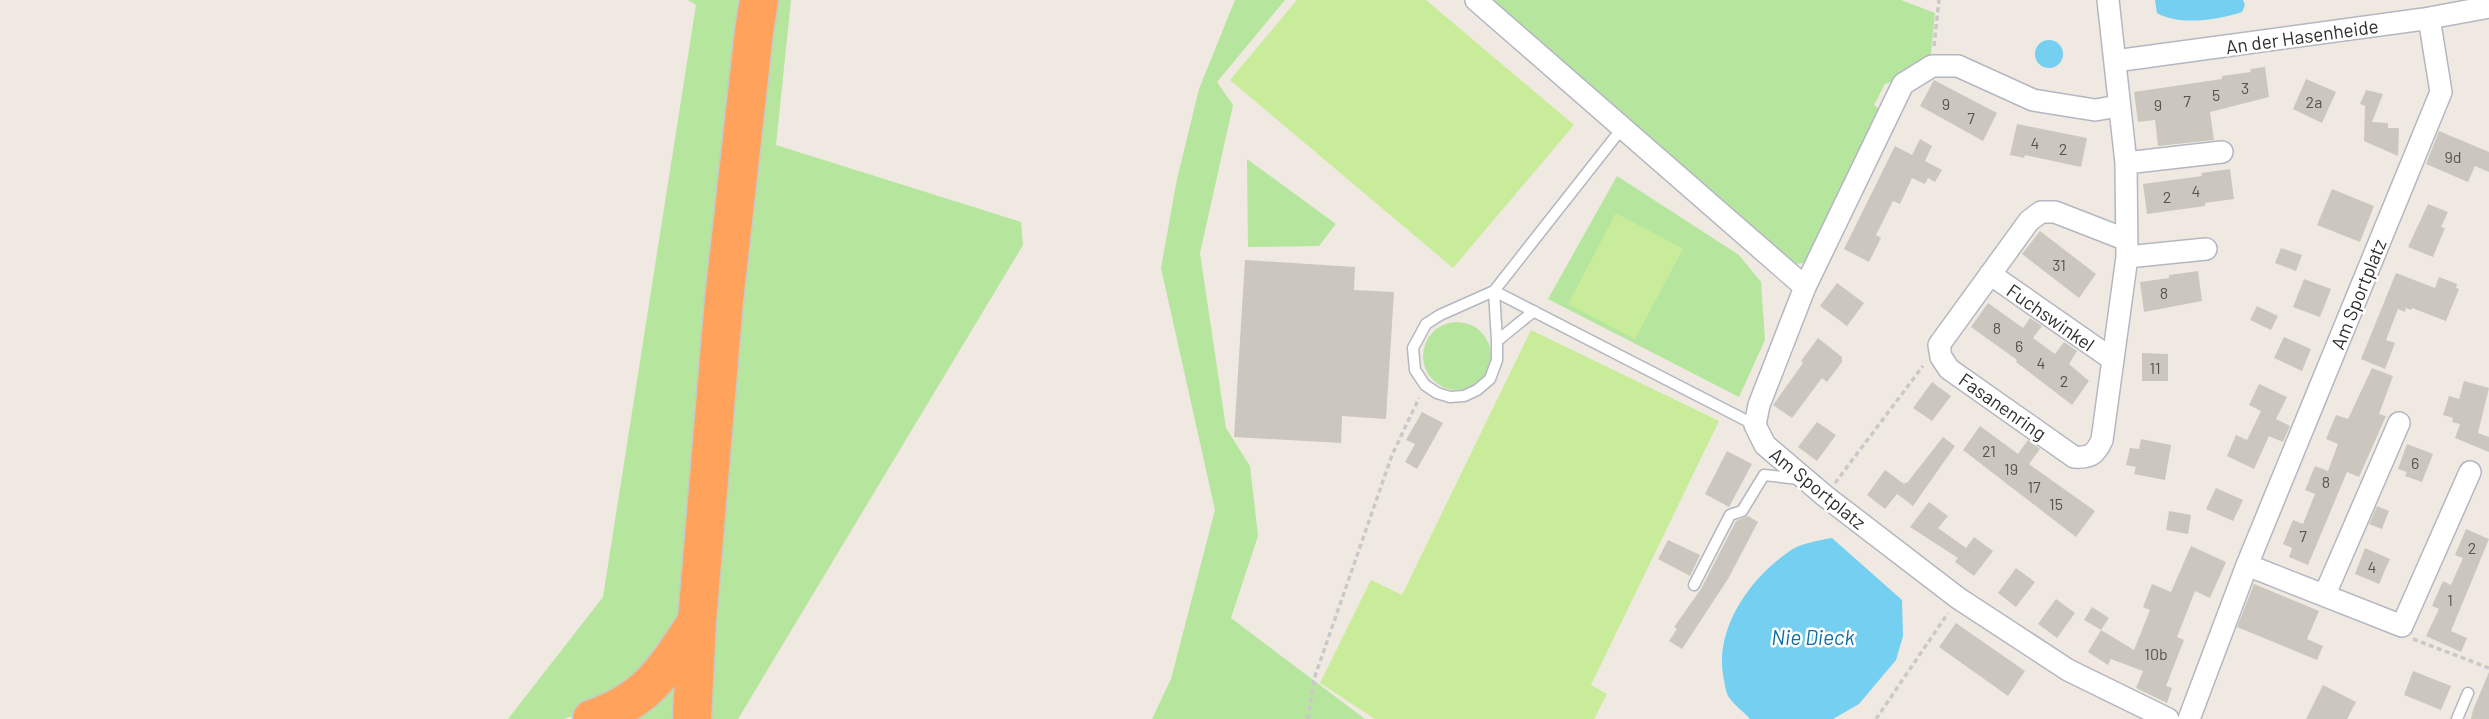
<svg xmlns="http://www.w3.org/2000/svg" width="2489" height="719" font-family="Barlow,sans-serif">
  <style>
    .green { fill: #b6e59e }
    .pitch { fill: #c9ec9a }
    .water { fill: #75cff0 }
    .building { fill: #cbc7bf }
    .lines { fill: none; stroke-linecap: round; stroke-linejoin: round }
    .lane-casing { stroke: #b4b7c1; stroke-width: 13 }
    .street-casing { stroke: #b4b7c1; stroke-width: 24 }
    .highway-casing { stroke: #c9c9c9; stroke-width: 41 }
    .path { stroke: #c9c9c9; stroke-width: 3.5; stroke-dasharray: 5 3.5; stroke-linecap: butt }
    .lane { stroke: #fff; stroke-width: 10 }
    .street { stroke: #fff; stroke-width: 21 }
    .highway { stroke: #ffa35c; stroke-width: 38 }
    .labels { text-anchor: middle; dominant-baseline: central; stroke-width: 5; stroke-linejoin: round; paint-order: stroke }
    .number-label { font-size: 16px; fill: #555452 }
    .street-label { font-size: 19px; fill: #2e2e2e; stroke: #fff }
    .water-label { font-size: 21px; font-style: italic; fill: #0d6fa3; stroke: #fff }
  </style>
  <rect width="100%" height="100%" fill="#efe9e1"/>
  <!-- green -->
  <path class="green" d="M688 0H752L685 599 665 657 586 712 563 719H508L603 597 696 5Z
    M773 0H791L776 145 1021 222 1023 245 738 719H708L741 325Z
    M1235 0H1285L1217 82 1233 105 1200 253 1226 428 1250 466 1258 536 1231 618 1365 719H1152L1171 679 1215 510 1161 268 1177 179 1199 89Z
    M1486 0H1901L1935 13 1930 62 1902 78 1885 84 1874 105 1884 113 1814 254 1805 263 1794 264Z
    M1247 159 1336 224 1319 246 1248 247Z
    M1617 176 1739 255 1761 282 1765 340 1739 397 1548 299Z
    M1423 356a34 34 0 1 1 68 0a34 34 0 1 1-68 0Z
    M680 675 677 719H631Z"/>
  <!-- pitch -->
  <path class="pitch" d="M1297 0H1426L1574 125 1453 268 1230 80Z
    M1616 213 1683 249 1635 339 1568 304Z
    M1531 330 1719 421 1591 685 1607 694 1594 719H1375L1320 683 1371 580 1402 595Z"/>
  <!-- water -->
  <path class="water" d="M2155 0H2243L2245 5 2242 12C2218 20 2179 26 2157 13Z
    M2035 54a14 14 0 1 1 28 0a14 14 0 1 1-28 0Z
    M1832 538 1902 600 1903 636 1896 660 1859 704 1833 719H1750C1744 712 1733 704 1728 696 1726 692 1725 685 1724 680 1713 632 1748 580 1787 553 1800 543 1816 541 1832 538Z"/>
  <!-- building -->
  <path class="building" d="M2265 67 2269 97 2210 112 2214 140 2158 146 2155 120 2138 122 2134 92 2222 79V76L2251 72 2250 69Z
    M2306 79 2336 92 2322 123 2293 109Z
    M1934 80 1997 113 1983 141 1920 106Z
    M2366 90 2383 94 2372 122 2388 123V128H2399L2398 156 2364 141 2365 106 2360 104Z
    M2017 124 2087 138 2081 167 2025 155 2024 158 2010 155Z
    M2439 131 2489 152V172L2475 166 2468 182 2426 164Z
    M1920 139 1932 146 1925 161 1942 170 1935 182 1928 178 1925 184 1912 178 1900 204 1893 201 1876 235 1881 238 1869 262 1844 249 1895 146 1912 155Z
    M2230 169 2234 199 2205 203V206L2147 214 2143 184 2202 176 2201 173Z
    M2332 189 2374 206 2360 242 2317 225Z
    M2428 204 2448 212 2441 227 2445 228 2433 257 2408 247Z
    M2040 231 2096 274 2079 298 2022 254Z
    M2281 248 2302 255 2296 271 2275 263Z
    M1245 260 1355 267 1354 290 1394 292 1386 419 1342 416 1341 443 1234 437Z
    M2198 271 2202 301 2144 312 2140 282 2169 278V275Z
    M2396 273 2435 288 2439 277 2457 284 2456 288 2459 289 2446 321 2412 308 2411 310 2406 308 2405 312 2398 309 2386 340 2395 343 2385 369 2361 359Z
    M2304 279 2331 289 2320 317 2293 307Z
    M1837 283 1864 303 1847 326 1820 306Z
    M1988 303 2023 328 2030 318 2042 326 2033 338 2055 354 2064 342 2077 351 2069 364 2089 381 2072 405 2016 362 2017 360 1971 327Z
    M2257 306 2278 316 2271 330 2250 320Z
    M2284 337 2311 349 2302 371 2274 358Z
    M1818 338 1842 357V362L1827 382 1822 378 1792 418 1773 405 1803 363 1801 361Z
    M2142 353 2168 354V381H2142Z
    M2372 368 2393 376 2379 414 2386 416 2359 477 2347 472 2308 565 2289 557 2292 548 2283 544 2293 520 2303 524 2315 494 2305 490 2315 466 2328 471 2338 444 2326 439 2336 415 2348 419Z
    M2464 381 2489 388 2478 433 2489 437V452L2455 438 2460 424 2452 422 2453 418 2443 415 2449 396 2459 399Z
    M1932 382 1951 396 1932 421 1913 408Z
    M2259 384 2287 397 2276 419 2290 426 2283 442 2269 436 2254 469 2227 456 2236 435 2247 440 2261 411 2249 405Z
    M1422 412 1443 423 1417 469 1405 462 1415 444 1406 440Z
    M1817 422 1836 435 1817 461 1798 447Z
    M1980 426 2018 454 2028 440 2040 449 2029 464 2095 511 2076 537 1963 450Z
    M1943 437 1955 446 1913 506 1897 494 1885 509 1867 495 1885 470 1904 484 1906 482 1907 483Z
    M2141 439 2171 445 2165 480 2134 474 2136 467 2126 465 2130 448 2139 449Z
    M2407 444 2433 454 2422 482 2405 476 2407 472 2398 469Z
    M1727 451 1752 464 1729 507 1705 494Z
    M2216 488 2243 500 2233 521 2206 509Z
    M1929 502 1948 516 1938 528 1966 548 1974 537 1993 551 1974 576 1955 562 1958 558 1910 527Z
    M2377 506 2389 511 2382 529 2369 524Z
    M2169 511 2191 515 2188 534 2166 530Z
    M1748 516 1758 522 1728 579 1682 649 1669 641 1677 629 1674 627 1701 589 1736 521Z
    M2466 529 2489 539 2451 631 2467 638 2461 652 2426 636 2439 609 2432 606 2443 581 2451 585 2463 558 2455 555Z
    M1668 540 1700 555 1690 576 1658 559Z
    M2191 546 2226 562 2210 598 2195 591 2177 637 2184 640 2166 686 2172 688 2167 703 2136 688 2143 671 2111 659 2108 665 2088 652 2101 630 2134 650 2150 610 2143 607 2152 584 2171 592Z
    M2365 548 2390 559 2379 584 2355 574Z
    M2016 568 2035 582 2016 607 1998 593Z
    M2254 584 2319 611 2307 639 2323 646 2317 660 2237 627Z
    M2056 599 2075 613 2057 638 2038 624Z
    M2092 607 2109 618 2101 630 2084 620Z
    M1956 623 2025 671 2008 696 1939 647Z
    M2413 671 2451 686 2441 710 2404 695Z
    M2489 672V719H2471L2473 710Z
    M2323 685 2356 702 2347 719H2306Z"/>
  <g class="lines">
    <defs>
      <path id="lane" d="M1494 291 1755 425
        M1494 291 1497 341
        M1534 311 1497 341V360L1490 379 1477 390 1464 396 1450 397 1437 393 1425 385 1415 370 1413 348 1426 324 1440 315 1494 291 1623 127
        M1694 585 1730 515 1742 511 1764 475 1799 479
        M2457 719 2468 693"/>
      <path id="street" d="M1476 0 1805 287
        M2108 0 2126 163 2222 152
        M2115 61 2424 19 2489 7
        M2119 106 2095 110 2033 100 1958 66H1932L1903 84 1805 287 1759 405 1755 425 1765 445 1825 496 1958 598 2068 670 2168 719
        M2126 163 2127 257 2102 440C2095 455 2090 458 2074 457L1949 369 1941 357 1939 345 2029 221 2041 212H2055L2127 240
        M2127 257 2206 249
        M1990 274 2112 359
        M2247 565 2402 626 2470 472
        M2325 594 2399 423
        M2189 719 2247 565 2441 92 2429 18"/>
      <path id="highway" d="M592 719C648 700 665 670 696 623
        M692 719 697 621 724 300 754 32 759 0"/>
    </defs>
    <!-- lane casing -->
    <use href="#lane" class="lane-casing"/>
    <!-- street casing -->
    <use href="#street" class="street-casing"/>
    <!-- highway casing -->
    <use href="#highway" class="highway-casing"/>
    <!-- path -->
    <path class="path" d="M1934 46 1939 0
      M1835 483 1923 366
      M2413 639 2489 668
      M1308 719 1314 679 1392 455 1419 398
      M1876 719 1948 613"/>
    <!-- lane -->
    <use href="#lane" class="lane"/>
    <!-- street -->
    <use href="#street" class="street"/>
    <!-- highway -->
    <use href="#highway" class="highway"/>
  </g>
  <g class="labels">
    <!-- number labels -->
    <g class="number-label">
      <text x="2245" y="87">3</text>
      <text x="2216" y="94">5</text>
      <text x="2187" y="100">7</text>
      <text x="2314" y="101">2a</text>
      <text x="1946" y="103">9</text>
      <text x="2158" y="104">9</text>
      <text x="1971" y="117">7</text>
      <text x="2035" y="142">4</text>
      <text x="2063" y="148">2</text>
      <text x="2453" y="156">9d</text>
      <text x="2196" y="190">4</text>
      <text x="2167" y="196">2</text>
      <text x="2059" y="264">31</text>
      <text x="2164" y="292">8</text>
      <text x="1997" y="327">8</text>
      <text x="2019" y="345">6</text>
      <text x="2041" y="362">4</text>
      <text x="2155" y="367">11</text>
      <text x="2064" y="380">2</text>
      <text x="1989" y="450">21</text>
      <text x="2415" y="462">6</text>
      <text x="2011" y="468">19</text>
      <text x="2326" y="481">8</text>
      <text x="2034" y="486">17</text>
      <text x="2056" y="503">15</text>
      <text x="2303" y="535">7</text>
      <text x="2472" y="547">2</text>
      <text x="2372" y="566">4</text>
      <text x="2450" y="599">1</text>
      <text x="2156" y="653">10b</text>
    </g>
    <!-- street labels -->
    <g class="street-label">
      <text transform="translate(2302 36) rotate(-8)">An der Hasenheide</text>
      <text transform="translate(2358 294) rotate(-68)">Am Sportplatz</text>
      <text transform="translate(2051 317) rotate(35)">Fuchswinkel</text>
      <text transform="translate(2003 406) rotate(35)">Fasanenring</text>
      <text transform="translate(1818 488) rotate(39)">Am Sportplatz</text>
    </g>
    <!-- water labels -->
    <g class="water-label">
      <text x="1813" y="636">Nie Dieck</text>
    </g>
  </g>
</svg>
